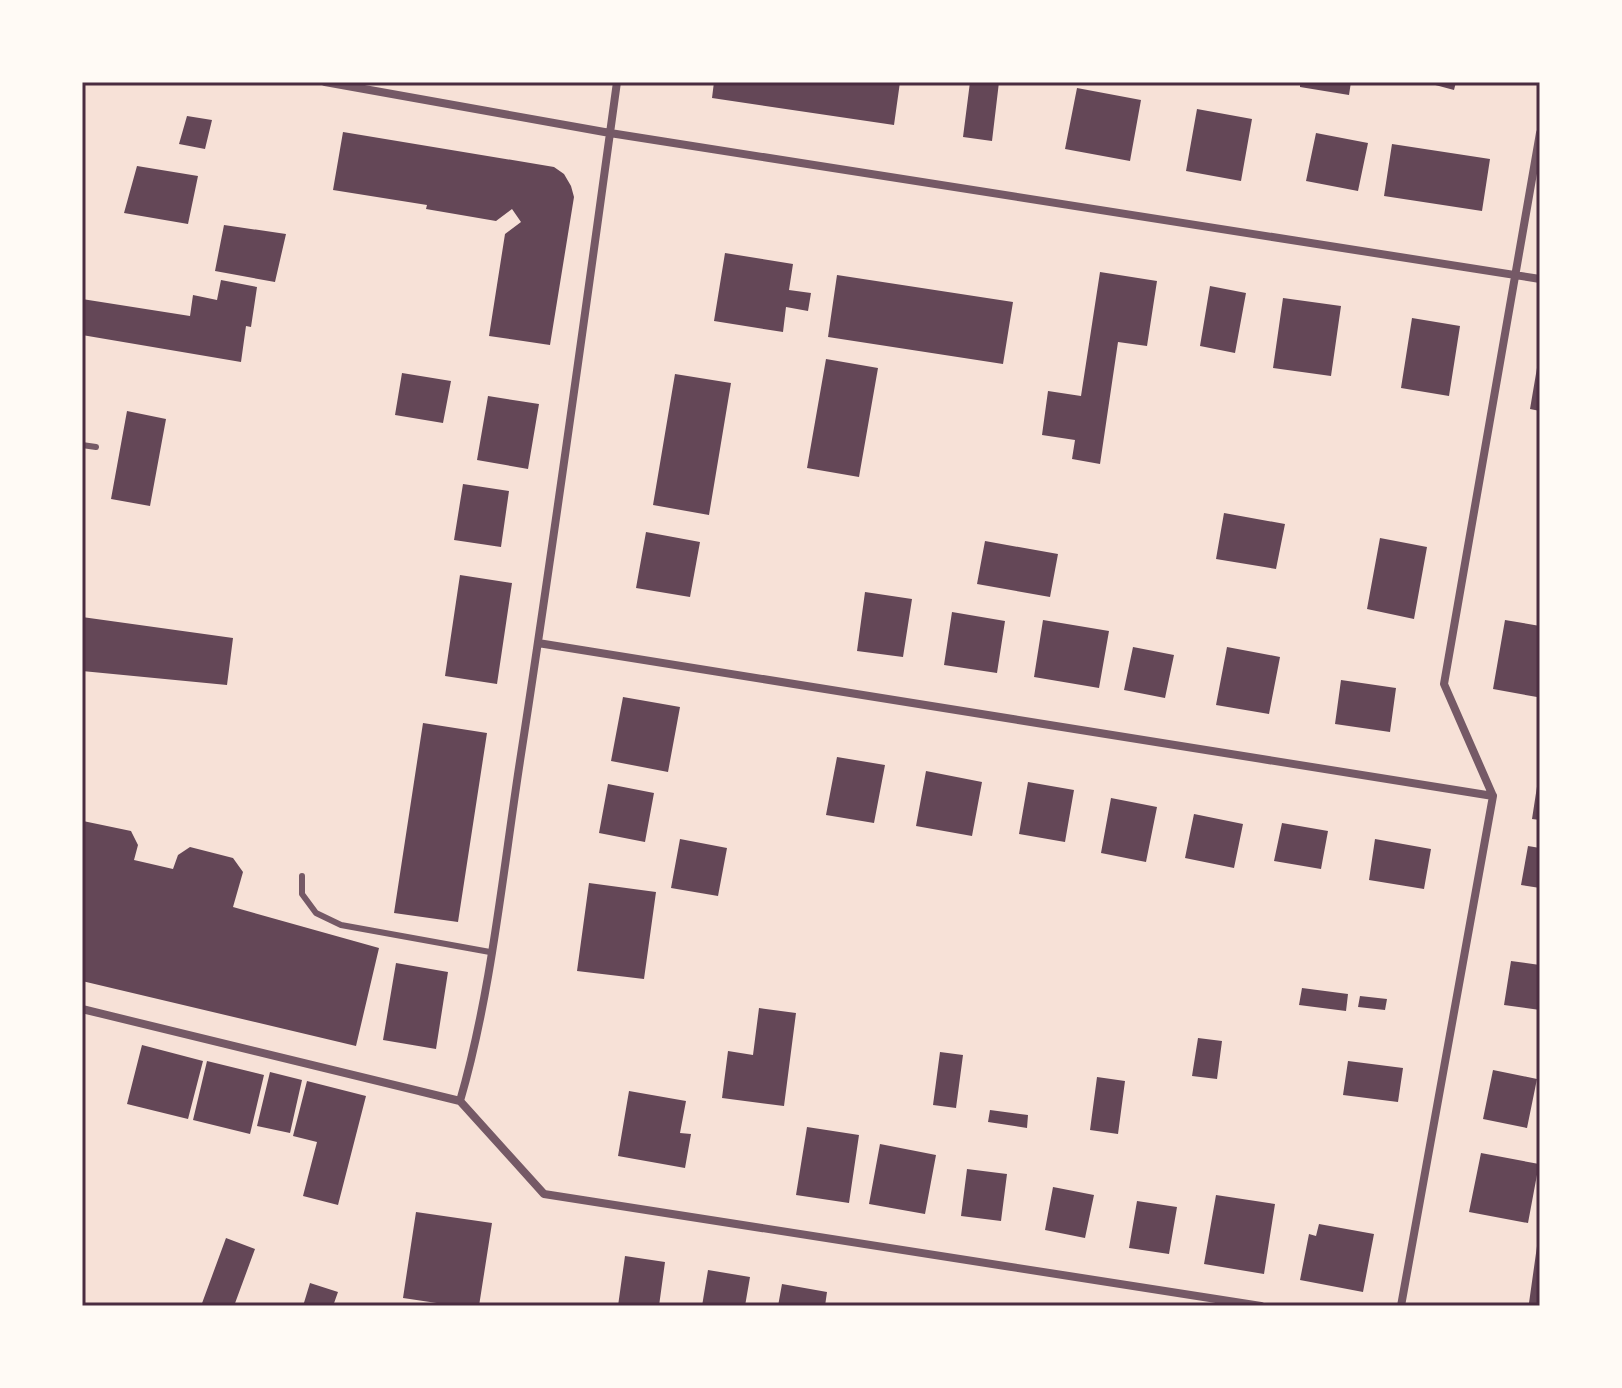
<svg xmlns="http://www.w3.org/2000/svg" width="1622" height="1388" font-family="Helvetica,sans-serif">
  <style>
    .building { fill: #644757 }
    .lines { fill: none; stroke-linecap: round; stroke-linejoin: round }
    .service { stroke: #755966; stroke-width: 6 }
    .minor { stroke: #755966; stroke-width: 8 }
    .neatline { fill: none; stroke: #4a2c40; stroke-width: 3 }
  </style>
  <rect width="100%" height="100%" fill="#f7e1d7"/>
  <!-- building -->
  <path class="building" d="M714 82H900L894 125 712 98Z
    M970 82H999L992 141 963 137Z
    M1300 82H1351L1349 95 1300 87Z
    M1424 82H1456L1454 90Z
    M1077 88 1141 100 1130 161 1065 149Z
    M1197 109 1252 119 1241 181 1186 171Z
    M187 116 212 120 205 149 179 144Z
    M343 132 554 167 564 174 571 186 574 197 550 345 489 336 505 234 521 222 512 209 496 221 426 209 427 205 333 190Z
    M1316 133 1368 143 1358 191 1306 181Z
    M1392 144 1490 159 1482 211 1384 196Z
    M137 166 198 176 188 224 124 213Z
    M224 225 286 234 275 282 215 271Z
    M725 253 793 264 789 290 811 293 808 311 786 307 783 332 714 321Z
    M1100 272 1157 281 1147 346 1118 342 1100 464 1072 459 1075 440 1042 435 1048 391 1081 396Z
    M837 275 1013 302 1003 364 828 337Z
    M221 280 257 287 251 327 246 326 241 362 82 335V299L190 316 193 295 217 300Z
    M1210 286 1246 293 1235 353 1200 346Z
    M1283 298 1341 306 1331 376 1273 368Z
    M1412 318 1460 326 1449 396 1401 388Z
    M826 359 878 368 859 477 807 468Z
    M1538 362H1540V411L1530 409Z
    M402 373 451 381 443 423 395 415Z
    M675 374 731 383 709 515 653 505Z
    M488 396 539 404 528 469 477 460Z
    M127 411 166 419 150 506 111 499Z
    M463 484 509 491 501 547 454 540Z
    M1224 513 1285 524 1276 569 1216 559Z
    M646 532 700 542 690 597 636 588Z
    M1380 538 1427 547 1414 619 1367 609Z
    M985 541 1058 554 1050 597 977 584Z
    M460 575 512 583 497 684 445 676Z
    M865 592 912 599 903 657 857 651Z
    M952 612 1005 621 997 673 944 665Z
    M82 617 233 638 227 685 82 671Z
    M1043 620 1109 631 1099 688 1034 677Z
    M1505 620 1540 626V680L1537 697 1493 689Z
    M1133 647 1174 655 1165 698 1124 690Z
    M1227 647 1280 657 1269 714 1216 705Z
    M1341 680 1396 688 1390 732 1335 724Z
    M623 697 680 707 668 772 611 761Z
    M423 723 487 733 458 922 394 913Z
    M837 757 885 765 874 823 826 815Z
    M926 771 982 782 972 836 916 826Z
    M1538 780H1540V820L1532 819Z
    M1028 782 1074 790 1065 842 1019 834Z
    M608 784 654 793 645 842 599 833Z
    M1111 798 1157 807 1146 862 1101 853Z
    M1194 814 1243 824 1234 868 1185 858Z
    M83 821 131 831 138 845 134 860 173 869 178 855 190 847 233 858 243 872 233 907 379 948 356 1046 82 981Z
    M1282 823 1328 831 1321 869 1274 861Z
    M680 839 727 848 718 896 671 888Z
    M1375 839 1431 849 1424 889 1369 880Z
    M1528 846 1540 848V888L1521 885Z
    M589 883 656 892 644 979 577 971Z
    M1511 961 1540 965V1010L1504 1005Z
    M396 963 448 972 436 1049 383 1040Z
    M1302 988 1348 994 1346 1011 1299 1005Z
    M1360 996 1387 999 1385 1010 1358 1007Z
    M759 1008 796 1013 784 1106 722 1098 728 1051 753 1055Z
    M1198 1038 1222 1041 1217 1079 1192 1076Z
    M142 1045 203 1061 188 1119 127 1104Z
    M940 1052 963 1055 956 1108 933 1105Z
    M207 1061 264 1075 250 1134 193 1120Z
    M1348 1061 1403 1068 1398 1102 1343 1095Z
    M1493 1070 1537 1079 1527 1128 1483 1119Z
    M270 1072 302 1080 290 1133 257 1126Z
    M1097 1077 1125 1081 1118 1134 1090 1130Z
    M307 1081 366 1096 338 1205 303 1196 317 1142 293 1136Z
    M629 1091 686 1101 680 1133 691 1134 685 1168 618 1156Z
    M990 1110 1028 1115 1027 1128 988 1122Z
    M807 1127 859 1135 849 1203 796 1195Z
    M880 1144 936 1155 925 1214 869 1204Z
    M1481 1153 1539 1164 1528 1223 1469 1212Z
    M967 1169 1007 1174 1001 1221 961 1216Z
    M1053 1187 1094 1195 1085 1238 1045 1230Z
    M1216 1195 1275 1204 1264 1274 1204 1264Z
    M1137 1201 1177 1207 1169 1254 1129 1248Z
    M416 1212 492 1223 479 1306H457L403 1298Z
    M1319 1224 1374 1234 1363 1292 1300 1280 1309 1234 1316 1236Z
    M226 1238 255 1249 234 1306H201Z
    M1538 1239H1540V1304L1529 1303Z
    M625 1256 665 1262 659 1306H618Z
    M708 1270 750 1277 745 1306H702Z
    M310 1283 338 1292 333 1306H303Z
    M782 1284 827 1292 825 1306H778Z"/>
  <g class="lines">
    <!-- service -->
    <path class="service" d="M82 445 96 447
      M302 876V894L316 913 341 925 490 952"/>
    <!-- minor -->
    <path class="minor" d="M325 82 610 133 1540 279
      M538 643 1493 796
      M82 1009 460 1101 544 1194 1261 1306
      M460 1101C491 995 503 871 520 761 555 535 586 308 617 82
      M1401 1306 1493 796 1444 684 1540 133"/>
  </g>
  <!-- border -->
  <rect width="1622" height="1388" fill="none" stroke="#fffaf5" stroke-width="168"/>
  <rect x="84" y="84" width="1454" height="1220" class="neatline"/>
</svg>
